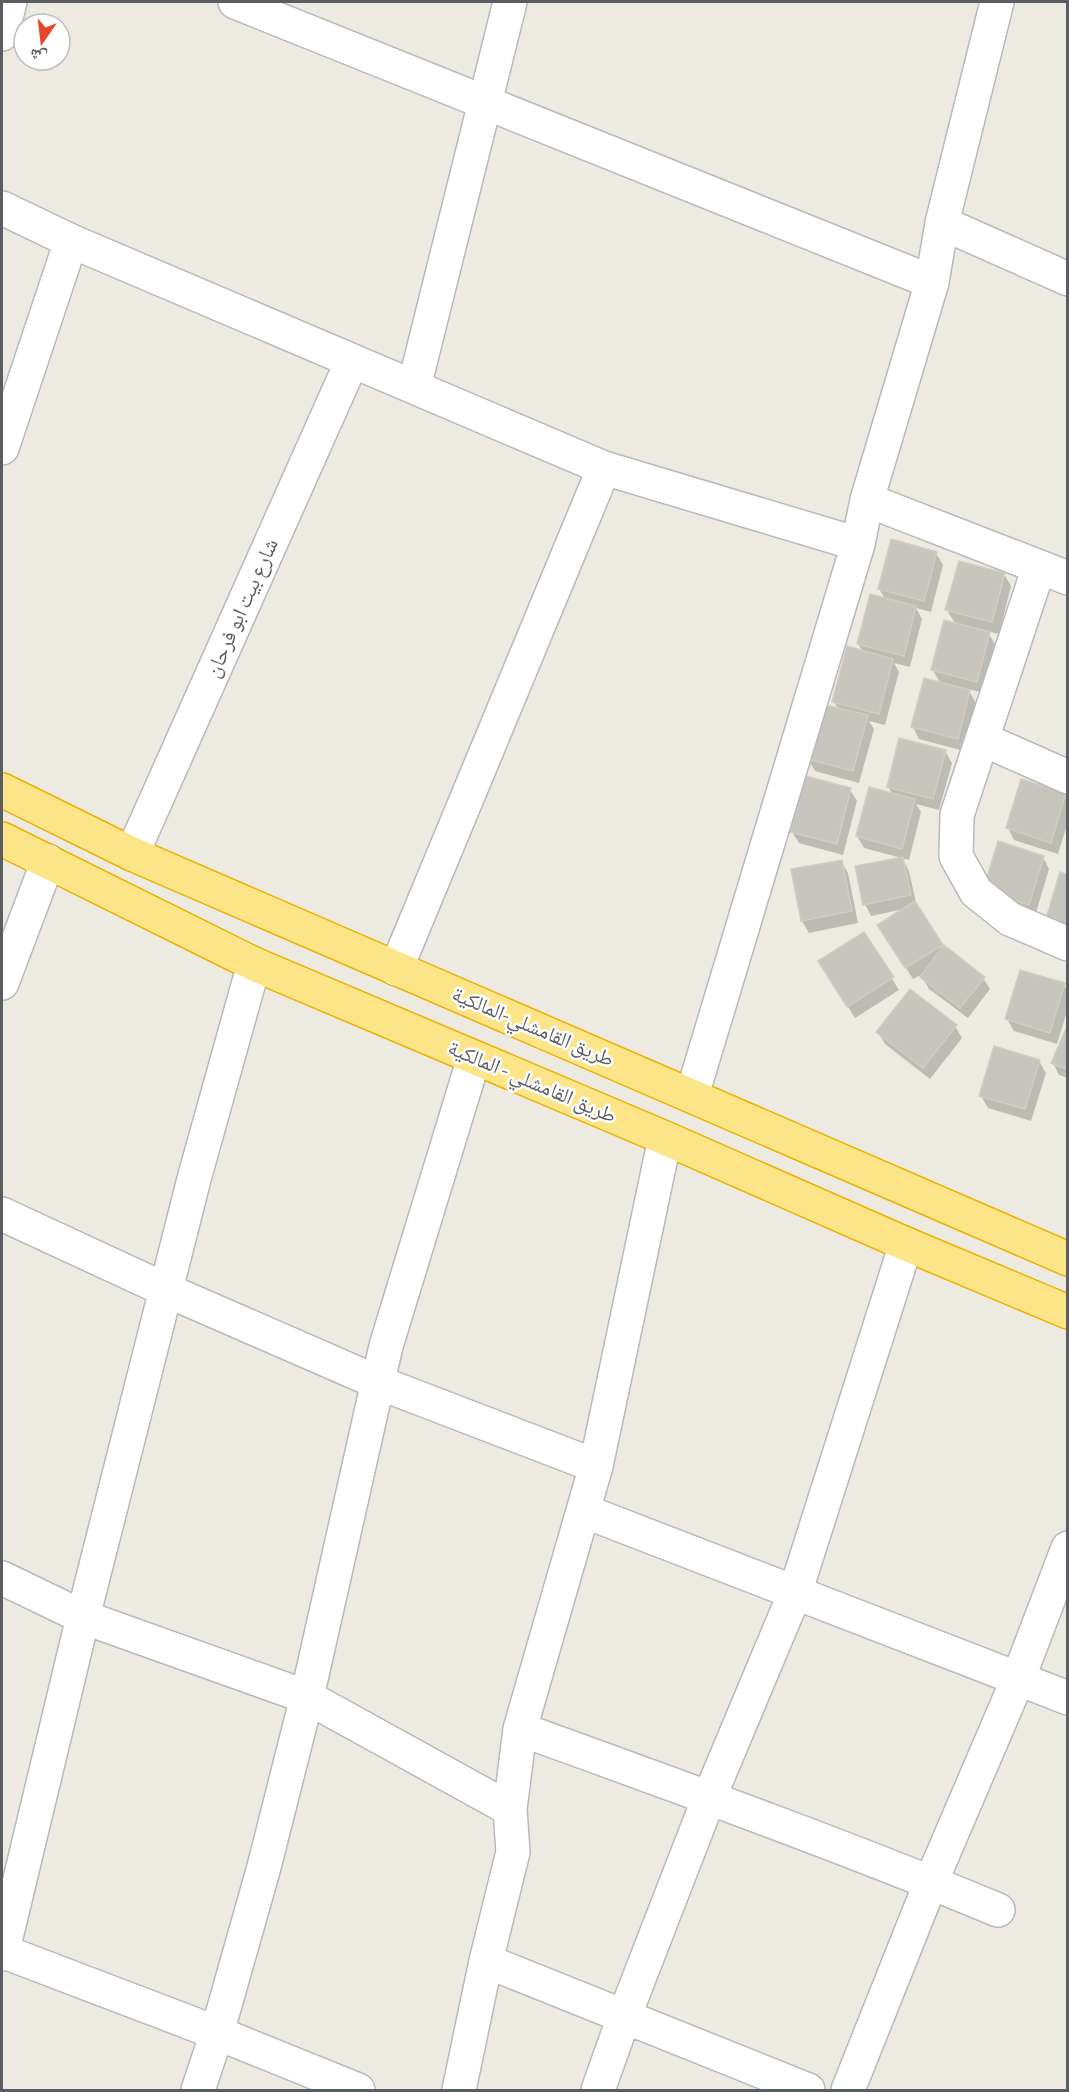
<svg xmlns="http://www.w3.org/2000/svg" width="1069" height="2092" font-family="'Alegreya Sans','Noto Naskh Arabic',sans-serif">
  <style>
    .shadow { fill: #0003 }
    .building { fill: #c8c5be; stroke: #d1cdc0; stroke-width: 1.5 }
    .lines { fill: none; stroke-linecap: round; stroke-linejoin: round }
    .minor-casing { stroke: #b7b9be; stroke-width: 36 }
    .highway-casing { stroke: #edb001; stroke-width: 36 }
    .minor { stroke: #fff; stroke-width: 33 }
    .highway { stroke: #fce588; stroke-width: 33 }
    .labels { text-anchor: middle; dominant-baseline: central; stroke-width: 5; stroke-linejoin: round; paint-order: stroke }
    .street-label { font-size: 21px; fill: #5a5d62; stroke: #fff }
  </style>
  <rect width="100%" height="100%" fill="#edebe1"/>
  <!-- shadow -->
  <path class="shadow" d="M936 553 943 565 931 612 916 608 922 619 910 667 894 663 899 672 885 725 869 721 874 729 859 783 815 771 808 759 839 710 834 702 863 652 858 644 886 600 879 589Z
    M1004 574 1011 586 999 634 987 631 996 646 984 693 968 689 976 703 964 751 919 739 913 727 941 684 932 669 956 625 947 610Z
    M945 751 952 763 939 810 916 804 921 812 909 860 864 848 857 836 893 795 888 787Z
    M850 790 857 801 843 855 799 843 792 832Z
    M1065 794 1068 797V822L1058 854 1014 840 1008 828Z
    M1043 857 1049 869 1035 916 992 903Z
    M903 859 909 871 917 907 943 949 983 978 990 989 968 1018 929 989 921 975 913 979 886 937 904 909 871 916 865 904Z
    M841 861 848 873 858 923 809 933 802 921 792 871Z
    M864 934 899 990 855 1018 827 973Z
    M1064 985 1068 991V1008L1057 1044 1014 1031 1007 1019Z
    M955 1026 962 1038 930 1079 885 1044 878 1032Z
    M1068 1028V1078L1059 1075 1053 1063Z
    M1039 1061 1046 1073 1031 1121 988 1108 981 1096Z"/>
  <!-- building -->
  <path class="building" d="M891 539 937 552 924 601 878 589Z
    M959 561 1005 573 992 622 945 610Z
    M870 594 916 606 904 656 857 644Z
    M944 620 990 632 977 682 931 670Z
    M847 646 893 659 879 714 832 702Z
    M924 678 970 690 958 739 911 727Z
    M821 704 868 715 853 771 807 759Z
    M899 738 946 750 933 799 887 787Z
    M805 776 851 788 837 844 790 832Z
    M1021 779 1066 793 1051 843 1006 828Z
    M869 787 915 799 902 849 856 836Z
    M998 841 1044 856 1029 905 983 891Z
    M903 857 911 895 863 905 855 866Z
    M842 860 852 911 801 921 791 869Z
    M1060 872 1068 875V929L1045 922Z
    M915 901 943 945 905 968 877 925Z
    M864 932 894 977 847 1007 818 961Z
    M944 945 985 977 960 1008 920 977Z
    M1020 970 1065 983 1050 1033 1005 1019Z
    M910 989 957 1025 923 1068 876 1032Z
    M1068 1024V1070L1051 1063Z
    M994 1046 1040 1060 1025 1109 979 1096Z"/>
  <g class="lines">
    <defs>
      <path id="minor" d="M235 2 932 282
        M2 34 10 2
        M2 208 71 241 604 468 858 544
        M942 223 1068 279
        M414 387 510 2
        M2 448 71 241
        M867 500 1068 578
        M1039 567 957 815 956 856 976 892 1010 919 1068 944
        M982 739 1068 777
        M132 854 352 361
        M396 969 604 468
        M2 983 48 861
        M692 1095 858 544 867 500 932 282 942 223 997 2
        M2 1214 166 1290 377 1382 596 1466
        M584 1511 1068 1698
        M2 1578 83 1617 307 1697 510 1809
        M520 1729C680 1787 841 1845 998 1910
        M2 1951 217 2033 358 2090
        M2 1954 83 1617 194 1179 254 964
        M486 1961 808 2090
        M198 2090 217 2033 264 1867 307 1697 386 1346 474 1058
        M459 2090 486 1961 513 1852 510 1809 520 1729 596 1466 665 1138
        M598 2090 624 2017 709 1798 795 1593 906 1244
        M848 2090 931 1882 1018 1679 1068 1548"/>
      <path id="highway" d="M2 790 132 854 1068 1259
        M2 839 254 964 665 1138 906 1244 1068 1312"/>
    </defs>
    <!-- minor casing -->
    <use href="#minor" class="minor-casing"/>
    <!-- highway casing -->
    <use href="#highway" class="highway-casing"/>
    <!-- minor -->
    <use href="#minor" class="minor"/>
    <!-- highway -->
    <use href="#highway" class="highway"/>
  </g>
  <g class="labels">
    <!-- street labels -->
    <g class="street-label">
      <text transform="translate(242 608) rotate(-66)">شارع بيت ابو فرحان</text>
      <text transform="translate(533 1027) rotate(23)">طريق القامشلي-المالكية</text>
      <text transform="translate(532 1082) rotate(23)">طريق القامشلي - المالكية</text>
    </g>
  </g>
  <!-- border -->
  <rect width="1069" height="2092" fill="none" stroke="#5a5d62" stroke-width="6"/>
  <!-- north arrow -->
  <g transform="translate(42 42) rotate(194)"><circle r="28" fill="#ffffff" stroke="#bdbec0" stroke-width="1.5"/>
  <path d="M0-4.5L10 22L0 15L-10 22Z" fill="#e8452b"/>
  <text y="-9" font-size="16" font-weight="bold" text-anchor="middle" fill="#5a5d62">ش</text>
  </g>
</svg>
